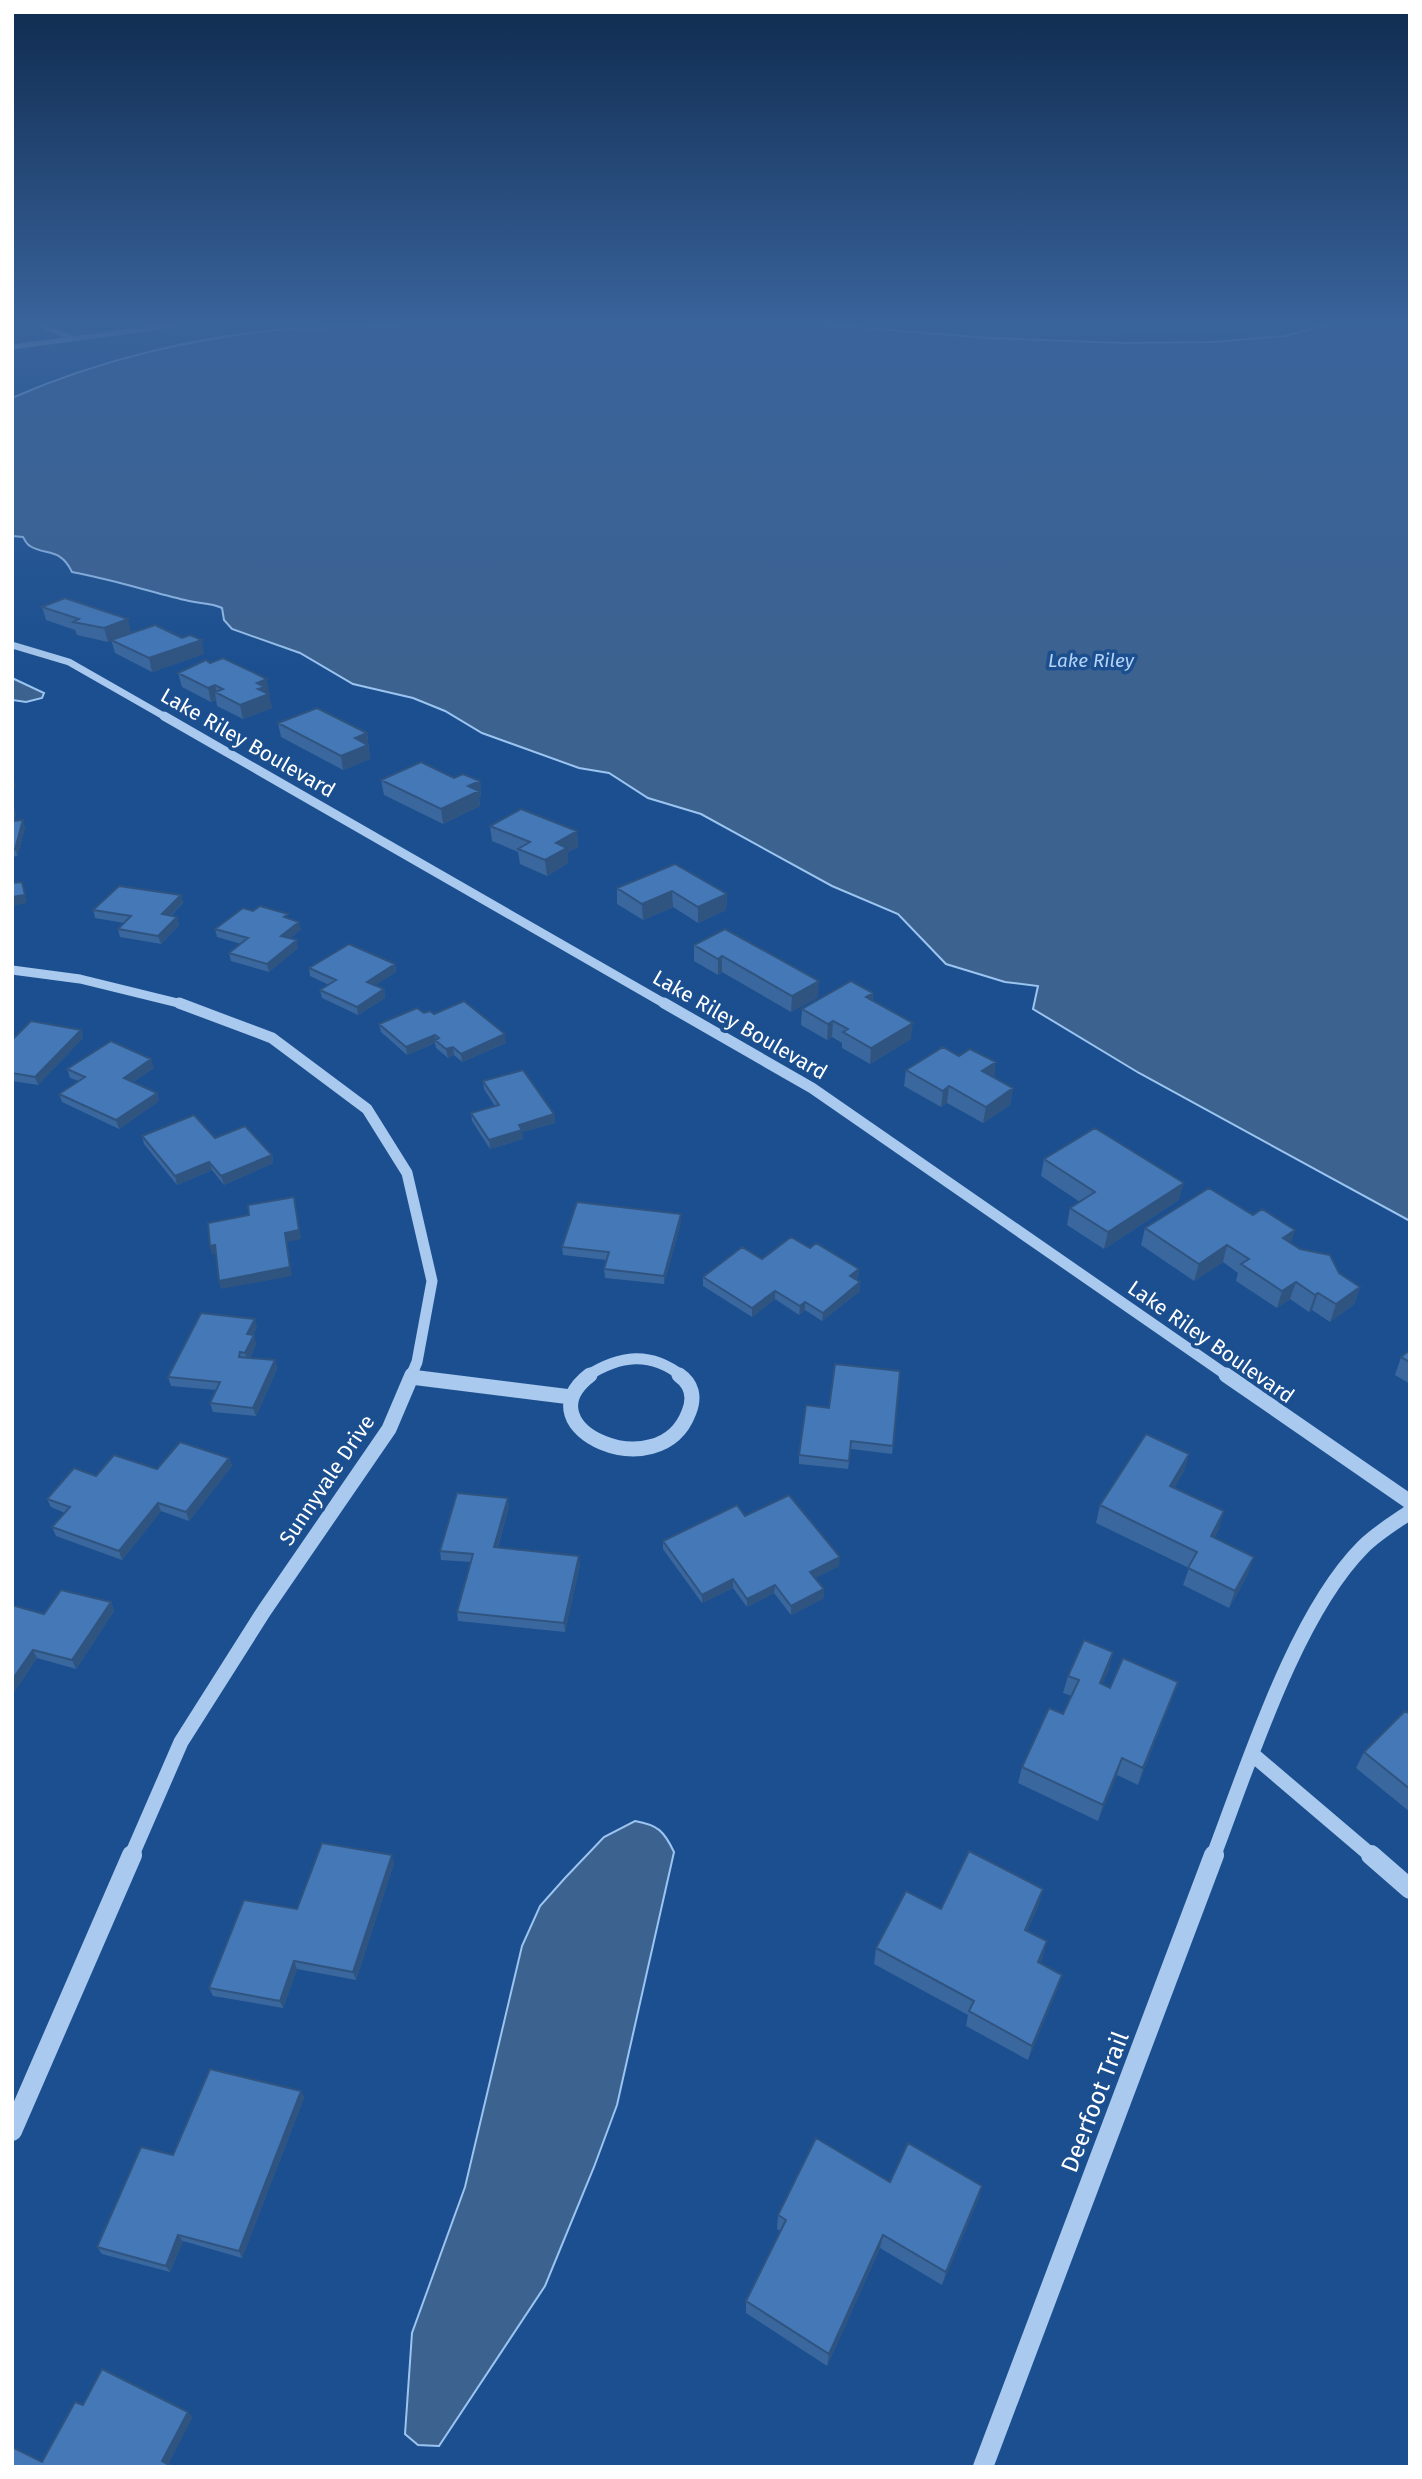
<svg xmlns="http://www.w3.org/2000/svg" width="1422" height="2479" font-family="'Fira Sans',sans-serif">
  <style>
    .green { fill: #2e69ad }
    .water { fill: #3c6290; stroke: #9cc4f0; stroke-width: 2 }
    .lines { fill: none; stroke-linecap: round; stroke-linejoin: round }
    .minor-far5 { stroke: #a9c9ee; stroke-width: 5 }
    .minor-far4 { stroke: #a9c9ee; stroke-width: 7 }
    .minor-far3 { stroke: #a9c9ee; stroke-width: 9 }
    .minor-far2 { stroke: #a9c9ee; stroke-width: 11 }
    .minor-far1 { stroke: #a9c9ee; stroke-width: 15 }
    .minor { stroke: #a9c9ee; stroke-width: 20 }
    .wall { fill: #3a679d }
    .shaded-wall { fill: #305480 }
    .building { fill: #4478b7; stroke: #305480; stroke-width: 2 }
    .labels { text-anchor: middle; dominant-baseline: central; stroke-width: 7; stroke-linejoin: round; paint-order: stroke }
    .far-water-label { font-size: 19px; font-style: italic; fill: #b5d3f5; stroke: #1b4f8f }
    .street-label { font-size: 21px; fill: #fff; stroke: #1b4f8f }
    .near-street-label { font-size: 24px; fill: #fff; stroke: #1b4f8f }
  </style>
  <rect width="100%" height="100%" fill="#1b4f8f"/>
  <!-- green -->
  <path class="green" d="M969 325H1252L1250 330 1183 331Z"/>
  <!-- water -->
  <path class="water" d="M403 325H826L989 338 1123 343 1213 342 1285 336 1326 325H1410V1221L1139 1073 1033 1009 1038 986 1005 982 946 964 898 914 832 886 701 814 648 798 609 773 579 768 482 733 445 711 413 698 353 684 300 653 232 629 224 620 222 608C210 602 198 604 185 600 147 591 111 579 72 572 60 547 46 556 30 546 26 544 25 540 23 537L12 536V398C98 360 198 336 291 329 328 326 366 329 403 325Z
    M12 678 44 693 42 698 26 702 12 700Z
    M635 1821C658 1825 664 1831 674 1852L617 2105 594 2167 545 2286 439 2446 418 2445 405 2434 412 2333 465 2187 522 1946 540 1906 565 1878 604 1837Z"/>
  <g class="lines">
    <!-- minor-far5 -->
    <path class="minor-far5" d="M40 325 70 337
      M12 347 175 325"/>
    <!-- minor-far4 -->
    <path class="minor-far4" d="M12 645 69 662 167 718"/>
    <!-- minor-far3 -->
    <path class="minor-far3" d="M164 716 667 1005
      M12 970 80 979 186 1005"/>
    <!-- minor-far2 -->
    <path class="minor-far2" d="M179 1003 272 1038 367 1109 407 1173 432 1281 417 1362 411 1376
      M664 1003 812 1088 1228 1376
      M587 1376C620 1355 650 1351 682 1376"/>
    <!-- minor-far1 -->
    <path class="minor-far1" d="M590 1375C520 1428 660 1490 689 1412 695 1397 692 1384 679 1375
      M1226 1375 1410 1502
      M411 1377 571 1397
      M1252 1754 1373 1857
      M131 1857 181 1742 264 1611 389 1429 412 1375
      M1213 1857C1248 1766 1295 1615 1363 1547 1377 1533 1394 1523 1410 1512"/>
    <!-- minor -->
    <path class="minor" d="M1371 1855 1410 1889
      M12 2131 132 1855
      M983 2467 1214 1855"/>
  </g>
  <!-- wall -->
  <path class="wall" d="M42 607 131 632 120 637 204 654 152 672 115 653 111 640 108 642 77 635 75 630 46 620Z
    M178 673 269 693 268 694 272 708 243 719 217 706 216 700 211 702 182 687Z
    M278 723 367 733 370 759 343 770 281 737Z
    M454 778 480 781 481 796 479 797 480 806 443 824 384 795 381 780Z
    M12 808H14L16 815 14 821 25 828 17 856 12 857Z
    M490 826 577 831 578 847 568 852V863L547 876 520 864 518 852 492 841Z
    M617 888 727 894 726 910 698 923 673 907 643 920 617 904Z
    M181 895 183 903 171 916 177 917 179 925 161 944 120 937 118 929 124 923 95 918 93 910Z
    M253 911 289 919 301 929 290 938 298 948 269 972 231 961 229 953 241 944 217 937 215 929Z
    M694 945 818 997 791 1012 722 972 718 975 694 961Z
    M395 964 396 972 375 985 384 989 385 998 358 1015 322 998 320 990 329 985 310 976 309 968Z
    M873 993V1001L911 1039 870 1064 842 1048V1043L832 1037 827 1040 801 1025 802 1009Z
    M424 1013 434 1014 506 1043 462 1062 454 1055 448 1058 436 1048 435 1043 407 1055 381 1032 379 1024Z
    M81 1030 83 1038 38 1085 12 1081V1037Z
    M154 1068 133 1082 157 1093 159 1101 119 1129 62 1102 59 1094 79 1081 70 1078 67 1069Z
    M906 1070 994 1078 1013 1088 1010 1105 983 1123 947 1103 941 1107 904 1086Z
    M483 1081 554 1114 555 1123 522 1132 523 1139 490 1149 472 1121 471 1113 495 1106 484 1089Z
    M142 1136 215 1138 272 1155 273 1163 224 1185 212 1170 177 1185 144 1144Z
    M1044 1159 1179 1200 1104 1249 1067 1225 1070 1208 1080 1202 1041 1176Z
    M681 1222 664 1284 605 1278 604 1269 607 1260 563 1255 562 1247Z
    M1145 1228 1291 1243 1360 1287 1354 1304 1330 1322 1312 1310 1309 1312 1290 1299 1277 1308 1236 1281 1238 1273 1223 1262 1194 1281 1141 1245Z
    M810 1248 859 1269 858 1277 856 1279 860 1291 822 1321 805 1310 799 1315 775 1299 752 1317 703 1286V1277L762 1259Z
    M257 1327 253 1335 256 1344 250 1358 275 1360 277 1369 256 1416 213 1412 210 1403 216 1390 171 1386 168 1377Z
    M1410 1350V1384L1395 1375 1401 1357Z
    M829 1408 893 1446 892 1454 851 1449 848 1469 799 1464V1455Z
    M1189 1454 1184 1471 1174 1488 1219 1529 1214 1538 1248 1574 1229 1608 1183 1585 1189 1568 1096 1523 1100 1505Z
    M229 1458 232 1466 189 1521 161 1511 122 1560 56 1536 52 1527 65 1513 51 1507 47 1499 96 1476 157 1469Z
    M509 1506 498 1547 580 1564 565 1632 458 1621 457 1612 471 1562 441 1560 440 1551Z
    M745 1516 839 1566 815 1578 824 1598 791 1615 774 1593 747 1607 733 1588 702 1603 663 1549V1541Z
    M111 1602 114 1611 76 1669 37 1658 12 1695 44 1614Z
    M1109 1669 1102 1684 1110 1688 1172 1698 1138 1785 1117 1775 1098 1821 1018 1783 1022 1767 1063 1714 1072 1696 1063 1693 1068 1676Z
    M1410 1714V1812L1356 1768 1364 1752Z
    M394 1863 356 1980 297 1969 283 2008 213 1996 209 1988Z
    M1039 1904 1027 1931 1043 1957 1040 1963 1062 1975 1057 1990 1028 2060 966 2026 968 2015 874 1964 876 1948 941 1909Z
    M301 2091 304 2098 242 2258 183 2241 170 2272 102 2254 97 2247 173 2155Z
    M890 2182 982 2186 978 2200 942 2285 880 2248 827 2366 746 2313V2301L781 2231 777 2229 778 2215Z"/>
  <!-- shaded-wall -->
  <path class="shaded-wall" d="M128 619 131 632 108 642 104 628Z
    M202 640 204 654 152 672 149 658Z
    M267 679 269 693 266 694H269L272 708 243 719 240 705 257 683Z
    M215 685 217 693 215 692 216 700 211 702 208 688Z
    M367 733 370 759 343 770 341 756 355 738Z
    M14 779 16 787 12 788V780Z
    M480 781 481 796 479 797 480 806 443 824 441 809 468 786Z
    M14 808 16 815 12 828V812Z
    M23 820 25 828 17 856 15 849Z
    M577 831 578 847 568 852V863L547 876 545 860 556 843Z
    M22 882 27 903 12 906V897Z
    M672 891 673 907 643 920 642 904Z
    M727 894 726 910 698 923V907Z
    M181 895 183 903 164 922 162 914Z
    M177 917 179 925 161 944 158 936Z
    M299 922 301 929 283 944 281 936Z
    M297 940 298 948 269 972 267 964Z
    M722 956V972L718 975V959Z
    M395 964 396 972 368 990 367 982Z
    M819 981 818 997 791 1012 792 996Z
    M384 989 385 998 358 1015 357 1007Z
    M873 993 872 1010 866 997Z
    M833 1021 832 1037 827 1040 828 1024Z
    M913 1023 911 1039 870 1064 871 1048Z
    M81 1030 83 1038 38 1085 35 1077Z
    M505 1034 506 1043 462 1062 461 1054Z
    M435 1035V1043L407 1055 406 1047Z
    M453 1047 454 1055 448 1058 446 1049Z
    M151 1059 154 1068 127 1086 124 1078Z
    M996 1062 994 1079 982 1071Z
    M949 1086 947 1103 941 1107 943 1091Z
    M1013 1088 1010 1105 983 1123 986 1107Z
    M157 1093 159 1101 119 1129 116 1120Z
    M554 1114 555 1123 522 1132 523 1139 490 1149 489 1140 519 1125Z
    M272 1155 273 1163 224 1185 221 1176Z
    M209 1162 212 1170 177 1185 175 1176Z
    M1184 1183 1179 1200 1104 1249 1108 1232Z
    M294 1197 301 1239 287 1242 292 1276 221 1289 219 1281Z
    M681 1214V1222L664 1284V1276Z
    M1295 1230 1290 1247 1283 1238Z
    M215 1245 217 1254H212L210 1246Z
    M1227 1245 1223 1262 1194 1281 1199 1264Z
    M859 1269 858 1277 849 1284 850 1276Z
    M860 1282V1291L822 1321 823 1313Z
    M1296 1282 1290 1299 1277 1308 1282 1291Z
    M1360 1287 1354 1304 1330 1322 1336 1304Z
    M775 1291V1299L752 1317V1308Z
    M1318 1293 1312 1310 1309 1312 1315 1295Z
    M805 1302V1310L799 1315 800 1306Z
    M255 1319 257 1327 249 1343 247 1334Z
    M254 1335 256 1344 248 1362 245 1353Z
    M275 1360 277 1369 256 1416 253 1408Z
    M1189 1454 1184 1471 1165 1503 1170 1486Z
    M229 1458 232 1466 189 1521 186 1512Z
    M508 1498 509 1506 495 1556 494 1547Z
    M158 1503 161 1511 122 1560 119 1551Z
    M1224 1511 1219 1529 1205 1553 1211 1536Z
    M579 1556 580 1564 565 1632 564 1623Z
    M840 1557 839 1566 810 1581V1572Z
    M1254 1557 1248 1574 1229 1608 1235 1591Z
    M733 1579V1588L702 1603V1595Z
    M775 1585 774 1593 747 1607V1599Z
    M824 1589V1598L791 1615V1606Z
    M111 1602 114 1611 76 1669 72 1660Z
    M33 1650 37 1658 12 1695V1680Z
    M1113 1652 1109 1669 1095 1700 1100 1683Z
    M1178 1682 1172 1698 1138 1785 1143 1768Z
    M1122 1758 1117 1775 1098 1821 1103 1805Z
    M392 1855 394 1863 356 1980 353 1972Z
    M1043 1889 1039 1904 1021 1945 1025 1930Z
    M1047 1941 1043 1957 1034 1978 1038 1962Z
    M294 1961 297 1969 283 2008 280 2001Z
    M1062 1975 1057 1990 1028 2060 1032 2046Z
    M301 2091 304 2098 242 2258 239 2251Z
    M982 2186 978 2200 942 2285 946 2272Z
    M178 2235 183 2241 170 2272 166 2266Z
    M883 2235 880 2248 827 2366 829 2354Z
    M188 2412 193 2417 167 2467 162 2461Z"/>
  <!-- building -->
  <path class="building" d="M65 598 128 619 104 628 73 622 79 619 42 607Z
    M155 625 182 638 190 635 202 640 149 658 111 640Z
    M223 658 267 679 257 683 265 687 258 689 269 694 240 705 215 692 223 689 215 685 208 688 178 673 206 660 210 663Z
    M317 708 367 733 355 738 368 745 341 756 278 723Z
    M421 762 454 778 463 774 480 781 468 786 479 791 441 809 381 780Z
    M521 809 577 831 556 843 567 848 545 860 518 849 530 842 490 826Z
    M23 820 15 849H12V821Z
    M675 864 727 894 698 907 672 891 642 904 617 888Z
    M22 882 25 895 12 897V883Z
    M119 886 181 895 162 914 177 917 158 936 118 929 131 916 93 910Z
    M260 906 288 914 284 917 299 922 281 936 297 940 267 964 229 953 248 938 215 929 243 908 253 911Z
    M725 929 819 981 792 996 722 956 718 959 694 945Z
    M349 944 395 964 367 982 384 989 357 1007 320 990 336 980 309 968Z
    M851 981 873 993 866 997 913 1023 871 1048 843 1032 848 1029 833 1021 828 1024 802 1009Z
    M464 1001 505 1034 461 1054 453 1047 446 1049 435 1040 439 1038 435 1035 406 1047 379 1024 417 1008 424 1013 430 1011 434 1014Z
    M31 1021 81 1030 35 1077 12 1073V1037L14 1038Z
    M111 1041 151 1059 124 1078 157 1093 116 1120 59 1094 85 1077 67 1069Z
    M943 1047 959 1056 970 1049 996 1062 982 1071 1013 1088 986 1107 949 1086 943 1091 906 1070Z
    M523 1070 554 1114 519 1125 522 1130 489 1140 471 1113 499 1105 483 1081Z
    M194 1115 215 1138 245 1126 272 1155 221 1176 209 1162 175 1176 142 1136Z
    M1095 1128 1184 1183 1108 1232 1070 1208 1095 1192 1044 1159Z
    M1209 1188 1253 1215 1262 1209 1295 1230 1283 1238 1300 1249 1330 1255 1339 1273 1360 1287 1336 1304 1318 1293 1315 1295 1296 1282 1282 1291 1241 1264 1249 1259 1227 1245 1199 1264 1145 1228Z
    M294 1197 299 1230 285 1233 290 1267 219 1281 215 1245 210 1246 208 1223 249 1215 248 1205Z
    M577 1202 681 1214 664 1276 604 1269 609 1252 562 1247Z
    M791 1237 810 1248 816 1243 859 1269 850 1276 860 1282 823 1313 805 1302 800 1306 775 1291 752 1308 703 1277 742 1247 762 1259Z
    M201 1313 255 1319 247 1334 254 1335 245 1353 240 1352 239 1357 275 1360 253 1408 210 1403 220 1382 168 1377Z
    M1410 1350V1362L1401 1357Z
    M835 1364 900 1371 893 1446 851 1441 849 1461 799 1455 806 1405 829 1408Z
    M1146 1434 1189 1454 1170 1486 1224 1511 1211 1536 1254 1557 1235 1591 1188 1568 1197 1552 1100 1505Z
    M180 1442 229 1458 186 1512 158 1503 119 1551 52 1527 70 1507 47 1499 74 1468 96 1476 114 1455 157 1469Z
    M457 1493 508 1498 494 1547 579 1556 564 1623 457 1612 473 1554 440 1551Z
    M789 1495 840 1557 810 1572 824 1589 791 1606 775 1585 747 1599 733 1579 702 1595 663 1541 737 1505 745 1516Z
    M61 1590 111 1602 72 1660 33 1650 12 1680V1605L44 1614Z
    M1084 1640 1113 1652 1100 1683 1110 1688 1123 1658 1178 1682 1143 1768 1122 1758 1103 1805 1022 1767 1049 1708 1063 1714 1079 1680 1068 1676Z
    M1405 1711 1410 1714V1789L1364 1752Z
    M322 1843 392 1855 353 1972 294 1961 280 2001 209 1988 244 1900 297 1909Z
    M969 1851 1043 1889 1025 1930 1047 1941 1038 1962 1062 1975 1032 2046 969 2011 974 2001 876 1948 906 1891 941 1909Z
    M210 2069 301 2091 239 2251 178 2235 166 2266 97 2247 141 2147 173 2155Z
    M816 2138 890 2182 908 2143 982 2186 946 2272 883 2235 829 2354 746 2301 786 2220 778 2215Z
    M102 2369 188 2412 162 2461 173 2467H12V2447L42 2462 75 2402 83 2405Z"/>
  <!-- sky -->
  <linearGradient id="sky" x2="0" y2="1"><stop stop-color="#0f2b4f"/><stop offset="0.48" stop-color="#39639b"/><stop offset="1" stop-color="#39639b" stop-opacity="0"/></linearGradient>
  <rect width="1422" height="672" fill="url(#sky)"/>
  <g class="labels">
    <!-- far-water labels -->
    <g class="far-water-label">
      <text x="1091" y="660">Lake Riley</text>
    </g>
    <!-- street labels -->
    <g class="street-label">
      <text transform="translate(248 743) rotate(30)">Lake Riley Boulevard</text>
      <text transform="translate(740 1025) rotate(30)">Lake Riley Boulevard</text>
      <text transform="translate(1211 1342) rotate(35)">Lake Riley Boulevard</text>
      <text transform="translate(327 1480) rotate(-56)">Sunnyvale Drive</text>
    </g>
    <!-- near-street labels -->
    <g class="near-street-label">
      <text transform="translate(1095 2102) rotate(-69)">Deerfoot Trail</text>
    </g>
  </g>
  <!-- border -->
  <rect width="1422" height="2479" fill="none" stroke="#ffffff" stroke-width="28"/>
</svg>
